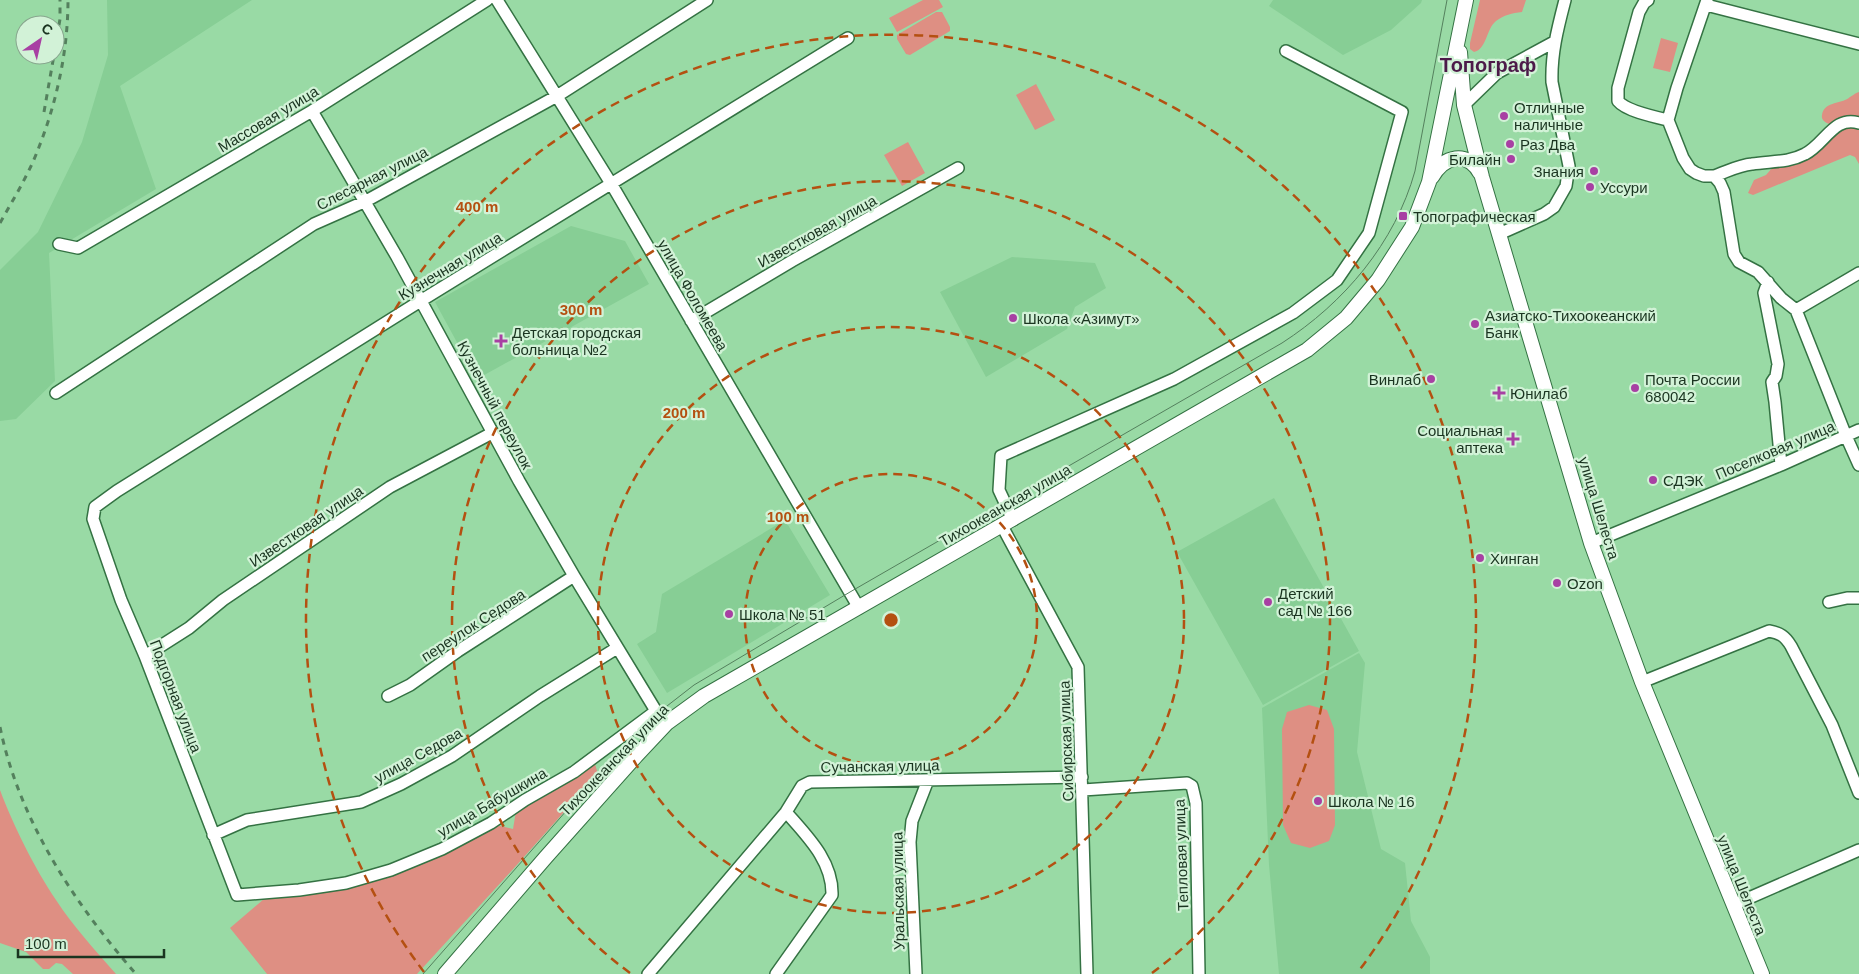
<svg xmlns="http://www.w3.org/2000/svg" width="1859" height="974" font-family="Helvetica,sans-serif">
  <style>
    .built { fill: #87ce95 }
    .green { fill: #de8f83 }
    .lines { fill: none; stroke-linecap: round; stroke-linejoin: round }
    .minor-casing { stroke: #347243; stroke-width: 14 }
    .major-casing { stroke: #347243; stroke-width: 16 }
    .minor { stroke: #fff; stroke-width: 11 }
    .major { stroke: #fff; stroke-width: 14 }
    .tram { stroke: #54805d; stroke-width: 1 }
    .rail { stroke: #54805d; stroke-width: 3; stroke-dasharray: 6 6; stroke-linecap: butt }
    .ring { fill: none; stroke: #b45011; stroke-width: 2.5; stroke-dasharray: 9 6 }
    .poi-dot { fill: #a840a3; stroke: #d2f2d7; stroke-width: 2 }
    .labels { text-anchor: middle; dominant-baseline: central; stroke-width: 4.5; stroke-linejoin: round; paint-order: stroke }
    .poi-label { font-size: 15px; fill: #1a3420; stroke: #d2f2d7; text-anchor: start }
    .street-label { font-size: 15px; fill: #1a3420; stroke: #d2f2d7 }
    .district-label { font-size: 20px; font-weight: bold; fill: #4c1a49; stroke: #d2f2d7 }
    .centre { fill: #b45011; stroke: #d2f2d7; stroke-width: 2.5 }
    .ring-label { font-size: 15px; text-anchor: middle; font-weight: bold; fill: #b45011; stroke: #d2f2d7; stroke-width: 4.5; stroke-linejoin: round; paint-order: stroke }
  </style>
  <rect width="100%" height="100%" fill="#99daa5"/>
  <!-- built -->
  <path class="built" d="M107 0H252L120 86 156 189 49 253 55 381 16 419 0 421V270L38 232 82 142 108 55Z
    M1273 0H1422L1421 3 1391 30 1343 55 1269 6Z
    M571 226 625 241 649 284 477 379 435 302Z
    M1012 257 1095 263 1106 288 1075 307 1067 329 986 377 940 292Z
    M1274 498 1359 651 1263 705 1177 552Z
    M785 520 830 595 667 693 637 644 656 632 662 594Z
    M1359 653 1365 663 1357 752 1381 849 1405 863 1411 921 1430 957V974H1279L1269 865 1262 708Z"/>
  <!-- green -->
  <path class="green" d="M923 0H939L943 7 897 32 889 18Z
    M1480 0H1526L1522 12C1512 13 1504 15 1496 21 1486 29 1487 49 1474 52L1470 49V43Z
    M936 12H942L950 27V31L910 55 906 54 897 39V35Z
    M1661 38 1678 43 1670 72 1653 68Z
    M1036 84 1055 120 1035 130 1016 95Z
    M1859 92V119L1829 124C1825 122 1821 120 1822 115 1824 103 1836 104 1845 100 1850 98 1853 94 1859 92Z
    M1848 126 1859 128V164L1855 157 1850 155 1753 195 1748 193 1754 180 1766 175 1773 167 1836 131Z
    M908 142 925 173 902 186 884 155Z
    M1309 705 1327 710 1334 729 1335 825 1329 841 1310 848 1291 843 1283 825 1282 729 1287 712Z
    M595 764 598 774 515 867 417 974H267L230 928 264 899 299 895 470 838 483 835 496 825 513 829 516 811 577 771Z
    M0 790C13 825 35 869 56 900 73 926 95 950 116 974H73L62 964 56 963 49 969H43L26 952 0 943Z"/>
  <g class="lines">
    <defs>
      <path id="minor" d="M497 0 612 185 859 608
        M1648 0 1644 3 1639 12 1618 88V101C1626 111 1655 117 1668 120
        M1707 0 1677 88 1668 120 1683 158 1690 169 1696 173 1704 176H1714L1720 183 1724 192 1734 254 1739 262 1758 272 1781 298 1796 310 1846 436 1859 465
        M1706 5 1859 44
        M1464 105 1497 73 1554 42
        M312 111 397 257 519 481 574 576 656 711 667 723
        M1714 176C1726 172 1739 165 1752 164 1770 161 1788 163 1805 154 1825 144 1834 115 1859 123
        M1499 234 1544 214 1554 207 1566 186 1569 166 1552 82C1551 53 1558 27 1565 0
        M59 244 78 248 312 111 487 0
        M1768 282 1764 293 1778 364 1776 376 1772 382 1775 402 1781 465
        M1796 310 1859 273
        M691 321 792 261 958 168
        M56 393 314 224 366 201 557 96 707 0
        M1013 520 999 490 1001 456 1174 379 1293 313 1337 280 1369 233 1402 112 1286 51
        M1002 526 1078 667 1087 974
        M1591 543 1781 465 1859 430
        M1829 602 1847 598H1859
        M145 656 189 628 223 600 390 487 492 433
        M1642 682 1769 631C1780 633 1785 636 1791 646L1832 725 1859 793
        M388 696 410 685 458 651 574 576
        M656 711 574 772 525 800 491 823 442 849 391 870 346 883 299 890 237 895 145 656 121 600 93 519 95 507 117 491 422 300 848 38
        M1083 790 1187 783 1192 786 1196 803 1199 974
        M213 835 247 820 361 802 401 784 452 756 540 696 617 648
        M1733 905 1859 850
        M648 974 786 812 802 786 810 782 1082 777
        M776 974 832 895C833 861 807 836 786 812
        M916 974 910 842 912 821 928 780"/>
      <path id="major" d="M1460 52 1464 105 1482 177 1591 543 1642 682 1762 974
        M1432 177C1444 156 1467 150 1480 173
        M445 974 546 857 636 756 667 723 704 696 1307 350 1346 318 1378 280 1412 227 1429 182 1466 0"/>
    </defs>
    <!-- minor casing -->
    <use href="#minor" class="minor-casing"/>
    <!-- major casing -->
    <use href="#major" class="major-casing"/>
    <!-- minor -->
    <use href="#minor" class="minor"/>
    <!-- major -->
    <use href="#major" class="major"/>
    <!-- tram -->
    <path class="tram" d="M423 974 625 744 658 713 694 685 850 592 1282 343C1344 303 1395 243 1415 171L1447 0"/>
    <!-- rail -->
    <path class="rail" d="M55 49 60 19V0
      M44 112 54 55
      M0 223C14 198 29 174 39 147 57 101 68 50 68 0
      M0 727C19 820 74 903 136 974"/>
  </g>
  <!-- distance rings -->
  <g class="ring">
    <circle cx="891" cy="620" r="146"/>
    <circle cx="891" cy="620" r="293"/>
    <path d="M630 973A439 439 0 1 1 1152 973"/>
    <path d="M424 972A585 585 0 1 1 1358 972"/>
  </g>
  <!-- markers -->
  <g class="poi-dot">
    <circle cx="1504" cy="116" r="5"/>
    <circle cx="1510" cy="144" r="5"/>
    <circle cx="1511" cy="159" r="5"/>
    <circle cx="1594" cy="171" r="5"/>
    <circle cx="1590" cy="187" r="5"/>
    <rect x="1398" y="211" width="10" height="10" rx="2.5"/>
    <circle cx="1013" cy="318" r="5"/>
    <circle cx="1475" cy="324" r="5"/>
    <path d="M498.5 333.5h5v5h5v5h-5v5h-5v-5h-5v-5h5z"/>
    <circle cx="1431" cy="379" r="5"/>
    <circle cx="1635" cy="388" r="5"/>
    <path d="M1496.5 385.5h5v5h5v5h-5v5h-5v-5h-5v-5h5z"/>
    <path d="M1510.5 431.5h5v5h5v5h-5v5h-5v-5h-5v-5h5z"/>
    <circle cx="1653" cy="480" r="5"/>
    <circle cx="1480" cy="558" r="5"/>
    <circle cx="1557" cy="583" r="5"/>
    <circle cx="1268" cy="602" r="5"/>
    <circle cx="729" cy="614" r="5"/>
    <circle cx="1318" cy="801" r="5"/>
  </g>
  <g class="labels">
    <!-- poi labels -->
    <g class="poi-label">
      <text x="1514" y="107">Отличные<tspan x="1514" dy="17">наличные</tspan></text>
      <text x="1520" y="144">Раз Два</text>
      <text x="1501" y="159" text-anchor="end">Билайн</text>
      <text x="1584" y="171" text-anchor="end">Знания</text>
      <text x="1600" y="187">Уссури</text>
      <text x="1413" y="216">Топографическая</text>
      <text x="1485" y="315">Азиатско-Тихоокеанский<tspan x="1485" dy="17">Банк</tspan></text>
      <text x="1023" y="318">Школа «Азимут»</text>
      <text x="512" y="332">Детская городская<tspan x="512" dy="17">больница №2</tspan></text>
      <text x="1421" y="379" text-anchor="end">Винлаб</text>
      <text x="1645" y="379">Почта России<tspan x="1645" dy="17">680042</tspan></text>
      <text x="1510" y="393">Юнилаб</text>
      <text x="1503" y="430" text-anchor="end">Социальная<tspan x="1503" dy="17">аптека</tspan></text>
      <text x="1663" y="480">СДЭК</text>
      <text x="1490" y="558">Хинган</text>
      <text x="1567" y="583">Ozon</text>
      <text x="1278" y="593">Детский<tspan x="1278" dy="17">сад № 166</tspan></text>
      <text x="739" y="614">Школа № 51</text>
      <text x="1328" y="801">Школа № 16</text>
    </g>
    <!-- street labels -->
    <g class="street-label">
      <text transform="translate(268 119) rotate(-31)">Массовая улица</text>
      <text transform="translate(372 178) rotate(-27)">Слесарная улица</text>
      <text transform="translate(817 231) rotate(-29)">Известковая улица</text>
      <text transform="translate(450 266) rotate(-31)">Кузнечная улица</text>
      <text transform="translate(693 295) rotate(60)">улица Фоломеева</text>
      <text transform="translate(495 405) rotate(62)">Кузнечный переулок</text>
      <text transform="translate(1775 450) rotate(-23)">Поселковая улица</text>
      <text transform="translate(1005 505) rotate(-30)">Тихоокеанская улица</text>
      <text transform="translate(1599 508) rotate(73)">улица Шелеста</text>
      <text transform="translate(306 526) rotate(-34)">Известковая улица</text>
      <text transform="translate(473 625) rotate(-33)">переулок Седова</text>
      <text transform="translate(176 696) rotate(69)">Подгорная улица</text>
      <text transform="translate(1066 741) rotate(-92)">Сибирская улица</text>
      <text transform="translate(418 755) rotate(-29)">улица Седова</text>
      <text transform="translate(614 760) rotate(-46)">Тихоокеанская улица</text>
      <text transform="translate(880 766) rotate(-1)">Сучанская улица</text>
      <text transform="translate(492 802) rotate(-30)">улица Бабушкина</text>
      <text transform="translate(1181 855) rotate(-92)">Тепловая улица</text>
      <text transform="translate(1742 885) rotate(68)">улица Шелеста</text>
      <text transform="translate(898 891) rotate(-91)">Уральская улица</text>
    </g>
    <!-- district labels -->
    <g class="district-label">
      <text x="1488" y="65">Топограф</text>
    </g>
  </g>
  <circle cx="891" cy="620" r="8" class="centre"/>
  <g class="ring-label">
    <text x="477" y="212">400 m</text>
    <text x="581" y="315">300 m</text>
    <text x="684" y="418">200 m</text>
    <text x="788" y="522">100 m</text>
  </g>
  <!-- north arrow -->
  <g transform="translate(40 40) rotate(34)"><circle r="24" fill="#d2f2d7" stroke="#88a68e"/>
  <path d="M0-4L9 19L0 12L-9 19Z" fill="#a840a3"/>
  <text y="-8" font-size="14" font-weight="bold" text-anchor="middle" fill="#1a3420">С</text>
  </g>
  <!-- scale -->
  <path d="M18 949v8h146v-8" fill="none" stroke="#1a3420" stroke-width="2.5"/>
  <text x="25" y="949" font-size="15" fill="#1a3420" stroke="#d2f2d7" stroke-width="4" paint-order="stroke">100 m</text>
</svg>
